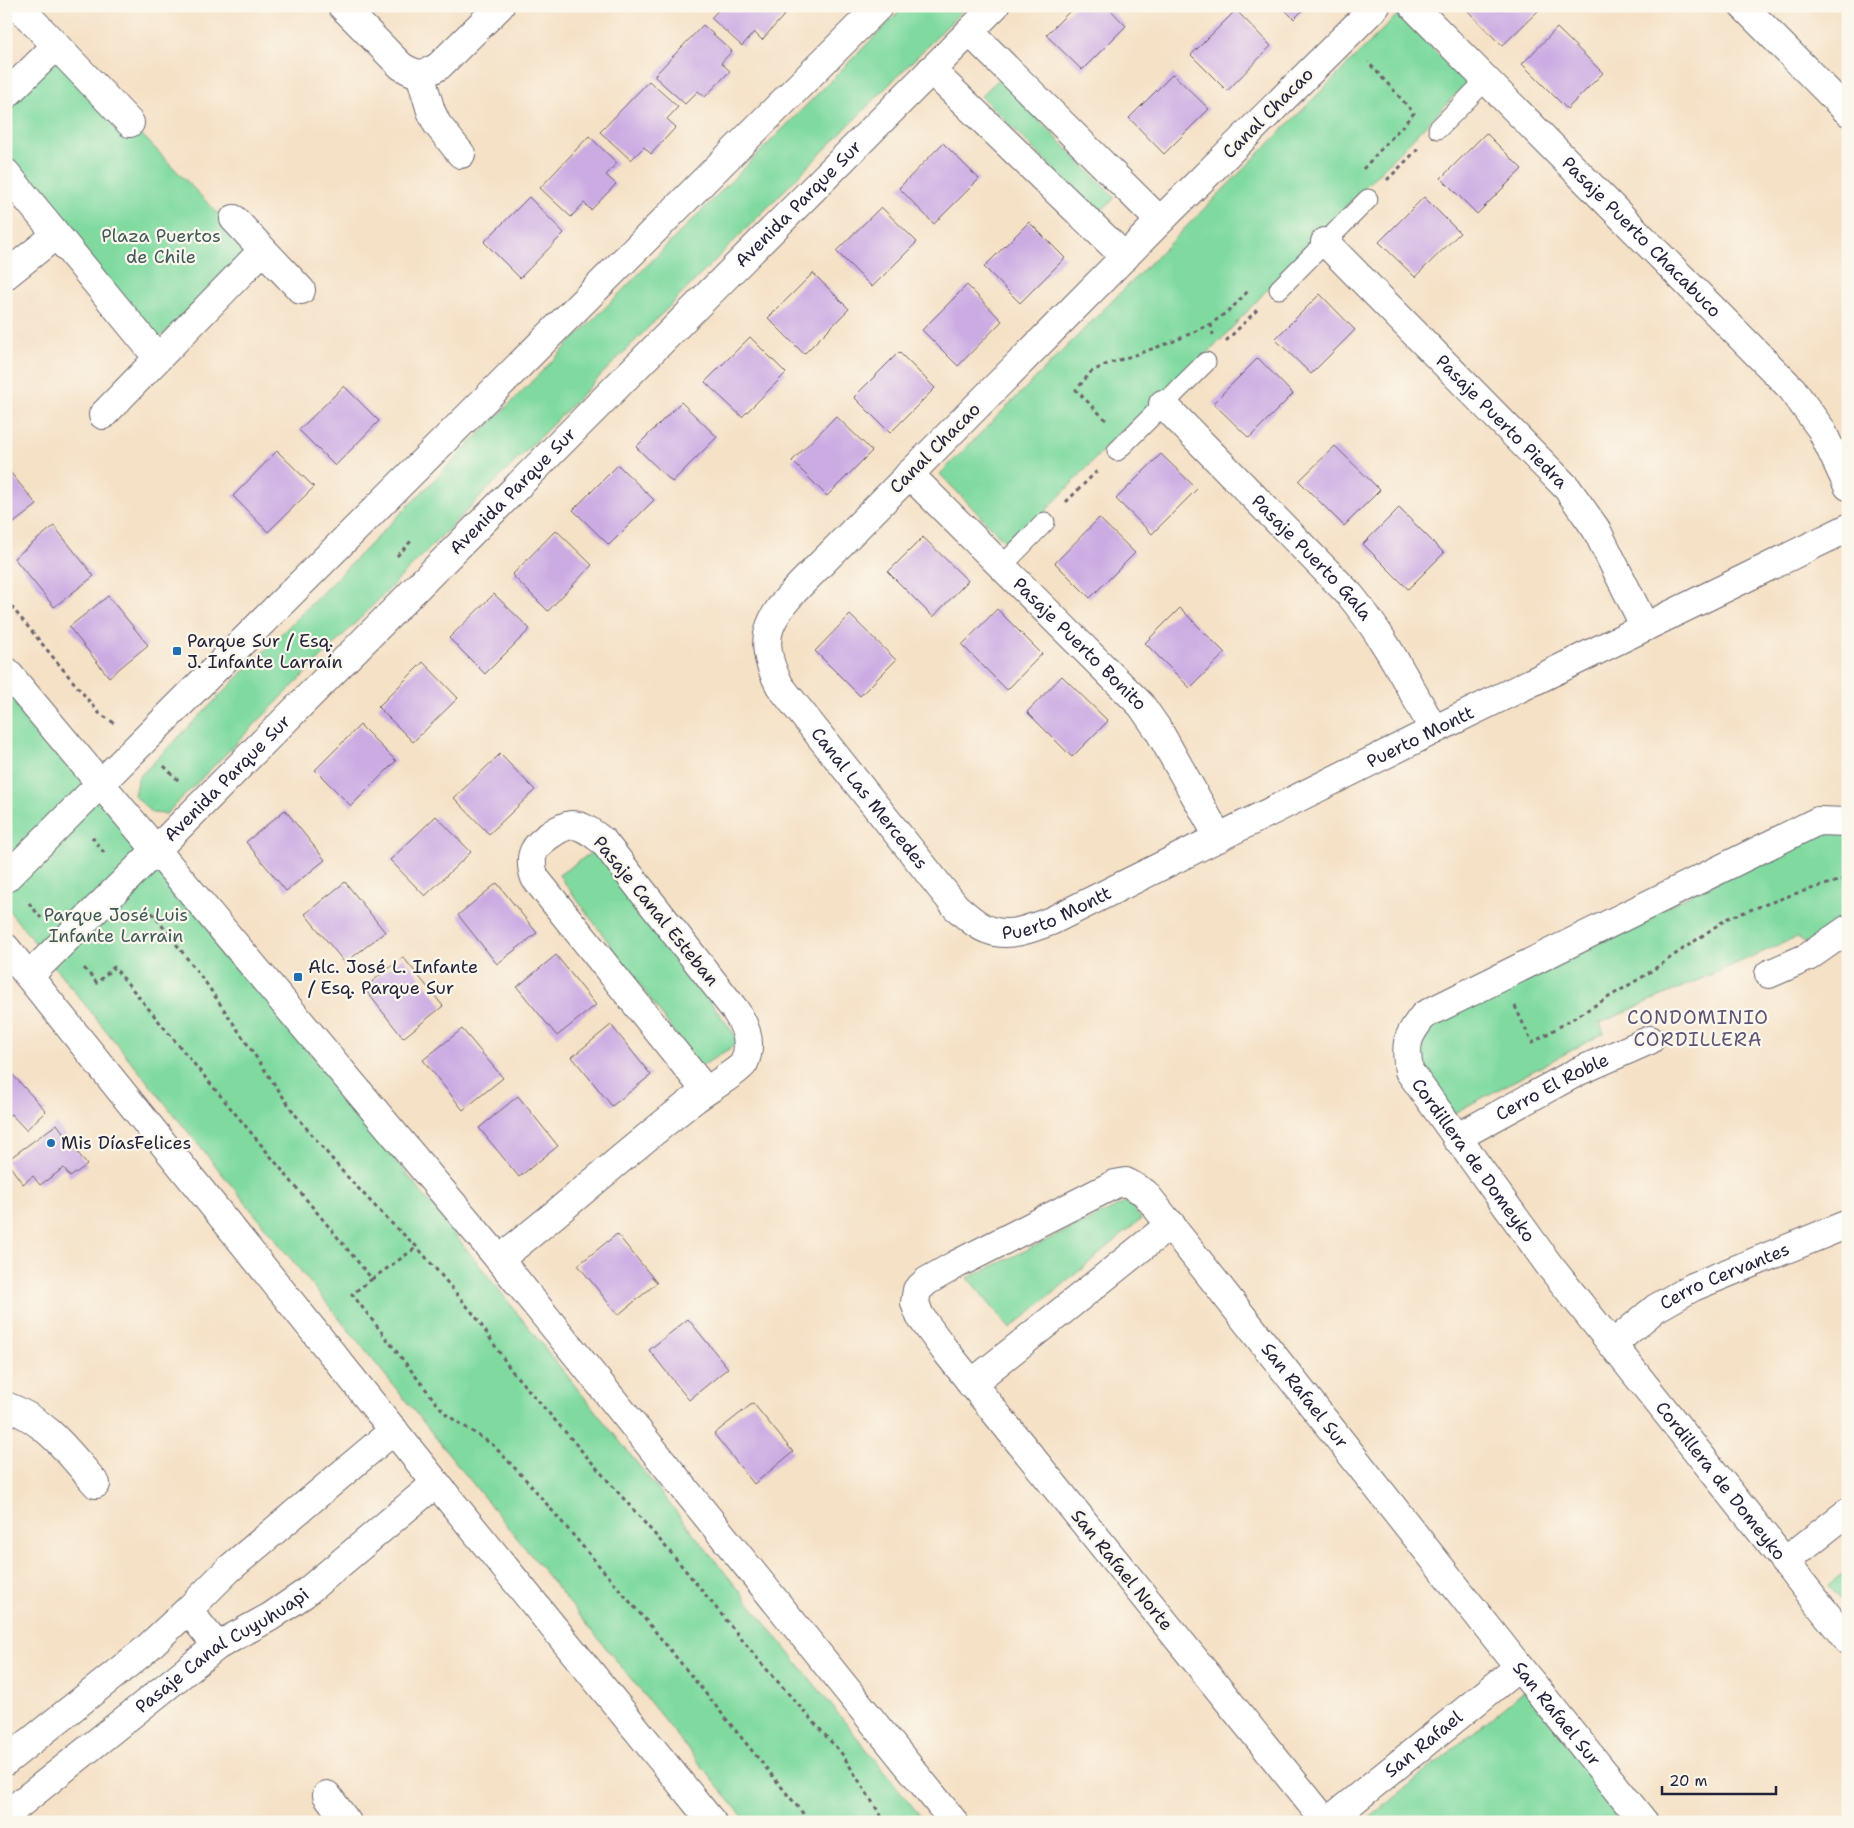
<svg xmlns="http://www.w3.org/2000/svg" width="1854" height="1828" font-family="'Shantell Sans',sans-serif">
  <style>
    .green { fill: #80daa0; stroke: #517e6e }
    .building { fill: #ccabe3 }
    .lines { fill: none; stroke-linecap: round; stroke-linejoin: round }
    .service-casing { stroke: #6c656c; stroke-width: 21 }
    .minor-casing { stroke: #6c656c; stroke-width: 30 }
    .tertiary-casing { stroke: #6c656c; stroke-width: 30 }
    .path { stroke: #6c656c; stroke-width: 3; stroke-dasharray: 4 4; stroke-linecap: butt }
    .service { stroke: #fff; stroke-width: 19 }
    .minor { stroke: #fff; stroke-width: 28 }
    .tertiary { stroke: #fff; stroke-width: 28 }
    .poi-dot { fill: #1f6fb2; stroke: #fbf7ec; stroke-width: 2 }
    .labels { text-anchor: middle; dominant-baseline: central; stroke-width: 4.5; stroke-linejoin: round; paint-order: stroke }
    .street-label { font-size: 18px; fill: #22223b; stroke: #fbf7ec }
    .park-label { font-size: 18px; fill: #3e5959; stroke: #fbf7ec }
    .poi-label { font-size: 18px; fill: #22223b; stroke: #fbf7ec; text-anchor: start }
    .neighbourhood-label { font-size: 19px; letter-spacing: 1px; fill: #5e5276; stroke: #fbf7ec }
  </style>
  <rect width="100%" height="100%" fill="#fbf7ec"/>
  <filter id="ink" filterUnits="userSpaceOnUse"><feTurbulence type="fractalNoise" baseFrequency=".02" numOctaves="2"/><feDisplacementMap in="SourceGraphic" scale="10" xChannelSelector="R" yChannelSelector="G"/><feConvolveMatrix kernelMatrix="1 2 1 2 8 2 1 2 1" color-interpolation-filters="sRGB"/></filter>
  <filter id="wash" filterUnits="userSpaceOnUse"><feTurbulence type="fractalNoise" baseFrequency=".0096" numOctaves="4" result="noise"/><feDisplacementMap in="SourceGraphic" scale="20" xChannelSelector="R" yChannelSelector="G"/><feGaussianBlur stdDeviation="1.12" result="paint"/><feColorMatrix in="noise" values="0 0 0 0 0 0 0 0 0 0 0 0 0 0 0 0 0 1.4 0 .05"/><feComposite in="paint" operator="in"/></filter>
  <g filter="url(#wash)">
    <rect width="100%" height="100%" fill="#f5e1c6"/>
    <!-- green -->
    <path class="green" d="M905 6H967L166 814 152 813 134 795 138 778Z
      M1398 14 1467 83 1315 238 1215 346 1152 407 1119 433 1011 548 940 474Z
      M62 52 252 249 157 340 6 160V102Z
      M999 79 1115 198 1098 214 981 96Z
      M6 679 177 885 576 1387 925 1822H747L6 907Z
      M1816 831 1848 834V918L1808 944 1797 937 1600 1023 1604 1033 1454 1113C1445 1102 1418 1070 1418 1057 1418 1047 1423 1035 1427 1027Z
      M598 848 740 1042 700 1067 559 875Z
      M1129 1201 1141 1219 1010 1329 968 1278Z
      M1848 1570V1608L1829 1585Z
      M1525 1690 1627 1822H1364Z"/>
    <g id="blocks">
      <!-- building -->
      <path class="building" d="M722 6H779L786 13 762 40 754 32 742 46 711 18Z
        M1075 6H1107L1126 26 1082 70 1046 35Z
        M1281 6H1307L1294 19Z
        M1463 6H1534L1539 10 1502 46Z
        M1236 10 1271 46 1227 91 1191 55Z
        M703 25 732 51 721 63 730 71 705 97 698 91 685 104 654 76Z
        M1557 28 1603 73 1567 109 1522 64Z
        M1173 74 1209 109 1164 154 1129 118Z
        M649 81 678 107 667 119 676 127 651 154 644 147 631 160 600 132Z
        M1486 133 1522 169 1477 214 1441 178Z
        M589 136 617 163 606 175 616 184 591 210 584 203 571 217 540 188Z
        M943 143 979 179 934 224 899 188Z
        M529 197 564 233 520 278 484 242Z
        M1424 197 1460 233 1415 277 1379 242Z
        M881 207 917 242 872 287 836 251Z
        M1029 222 1065 258 1020 303 984 267Z
        M813 273 849 309 804 354 768 318Z
        M967 285 1002 321 958 366 922 330Z
        M1320 294 1355 330 1311 374 1275 339Z
        M750 337 786 373 742 417 705 382Z
        M899 352 935 388 890 433 854 397Z
        M1258 358 1293 394 1249 438 1213 403Z
        M344 386 379 421 335 466 299 430Z
        M681 402 717 437 672 482 636 447Z
        M836 416 872 451 827 496 792 461Z
        M1335 446 1380 490 1344 526 1299 481Z
        M277 451 314 487 268 532 233 496Z
        M1161 454 1197 489 1152 534 1116 499Z
        M618 465 654 500 609 545 573 510Z
        M6 467 37 505 6 529Z
        M1399 508 1444 553 1408 589 1363 544Z
        M1099 518 1135 553 1090 598 1055 563Z
        M54 526 94 576 54 607 14 558Z
        M556 530 592 565 548 611 512 575Z
        M923 537 968 581 933 617 888 572Z
        M494 594 530 629 485 674 449 638Z
        M108 596 148 645 109 677 69 627Z
        M1180 608 1225 653 1190 688 1145 643Z
        M997 609 1042 654 1007 690 962 645Z
        M850 615 896 660 860 696 815 651Z
        M423 662 458 698 413 742 378 707Z
        M1062 676 1108 721 1072 757 1027 712Z
        M360 725 396 761 351 806 315 770Z
        M500 754 535 790 489 834 454 798Z
        M285 810 325 860 286 891 246 842Z
        M436 816 471 852 425 896 390 860Z
        M345 882 385 932 345 963 305 914Z
        M497 883 537 933 497 964 458 915Z
        M556 955 596 1005 557 1036 517 987Z
        M403 957 443 1006 403 1038 364 988Z
        M611 1025 651 1075 612 1106 572 1057Z
        M462 1029 503 1078 463 1110 423 1060Z
        M11 1073 46 1111 26 1130 11 1114 6 1118V1078Z
        M518 1096 558 1146 519 1177 479 1128Z
        M57 1124 87 1165 70 1177 64 1168 40 1185 33 1176 23 1184 6 1161Z
        M617 1234 657 1283 618 1315 578 1265Z
        M688 1319 728 1368 689 1400 649 1350Z
        M753 1403 793 1452 754 1484 714 1434Z"/>
    </g>
  </g>
  <g filter="url(#ink)">
    <use href="#blocks" fill-opacity="0" stroke="#6c656c" stroke-width="1"/>
    <g class="lines">
      <defs>
        <path id="service" d="M1438 129 1486 80
          M1279 289 1368 199
          M1117 451 1206 362
          M1002 566 1045 522"/>
        <g id="minor">
          <path d="M342 6 401 66C417 76 423 76 439 66L500 6"/>
          <path id="s1" d="M1376 6 1160 221 800 585C767 619 756 641 780 686L956 907C966 915 976 926 989 930 1009 938 1033 928 1051 921L1434 730 1848 528"/>
          <path id="s2" d="M1413 6 1792 389 1821 429 1848 486"/>
          <path d="M1743 6 1848 112"/>
          <path d="M22 10 130 123"/>
          <path d="M970 32 1160 221"/>
          <path d="M931 70 1125 257"/>
          <path d="M420 74 431 111 437 124 461 154"/>
          <path d="M6 95 56 46"/>
          <path d="M6 173 158 358"/>
          <path d="M234 219 301 290"/>
          <path id="s3" d="M1325 242 1567 488 1596 529 1645 627"/>
          <path d="M6 275 56 235"/>
          <path id="s4" d="M1163 404 1350 595C1384 636 1408 684 1434 730"/>
          <path d="M103 415 263 250"/>
          <path id="s5" d="M909 474 1141 705 1159 731 1219 838"/>
          <path id="s6" d="M1848 822 1818 821 1424 1015C1406 1037 1405 1044 1409 1071L1549 1265 1848 1641"/>
          <path d="M1769 974 1808 957 1848 929"/>
          <path id="s7" d="M1456 1138 1577 1072 1650 1040"/>
          <path d="M499 1259C566 1208 628 1150 695 1099 704 1092 739 1071 744 1063 753 1044 746 1026 735 1010L603 841C593 834 584 825 571 825 565 826 559 829 553 833 534 845 527 855 535 878L706 1091"/>
          <path id="s8" d="M1613 1344 1656 1308 1693 1287 1848 1224"/>
          <path d="M971 1384 1171 1224"/>
          <path d="M6 1406C47 1421 69 1453 96 1484"/>
          <path d="M1784 1562 1848 1512"/>
          <path d="M188 1610 217 1646"/>
          <path d="M6 1761 144 1651 188 1610 229 1569 394 1430"/>
          <path d="M327 1795 347 1822"/>
          <path id="s9" d="M6 1815 217 1646 270 1617 304 1594 436 1483"/>
          <path id="s10" d="M1326 1822 944 1349 920 1316 915 1303 917 1290 927 1281 957 1264 1115 1184 1126 1182 1145 1193 1519 1667 1644 1822"/>
          <path id="s11" d="M1327 1822 1519 1667"/>
        </g>
        <g id="tertiary">
          <path d="M6 671 499 1259 954 1822"/>
          <path d="M6 878 879 6"/>
          <path d="M6 948 436 1483 712 1822"/>
          <path id="s12" d="M29 976 157 849 995 6"/>
        </g>
      </defs>
      <!-- service casing -->
      <use href="#service" class="service-casing"/>
      <!-- minor casing -->
      <use href="#minor" class="minor-casing"/>
      <!-- tertiary casing -->
      <use href="#tertiary" class="tertiary-casing"/>
      <!-- path -->
      <path class="path" d="M1363 169 1414 113 1368 62
        M1387 180 1418 149
        M1211 324 1213 335
        M1226 341 1259 308
        M1106 420 1076 390 1091 372 1105 365 1172 342 1211 324 1232 308 1249 290
        M1066 502 1097 471
        M397 556 412 540
        M6 600 99 713 114 723
        M164 766 179 781
        M6 815 11 822 6 826
        M92 837 105 854
        M29 903 41 918
        M147 906 206 983 294 1113 342 1171 388 1220 417 1247 441 1275 476 1317 511 1370 672 1554 762 1664 842 1754 885 1822
        M84 968 97 983 114 967 372 1279 352 1294 438 1405 447 1415 493 1445 527 1481 654 1630 810 1822
        M1515 1006 1532 1043 1644 976 1728 918 1794 894 1848 878
        M372 1279 417 1247"/>
      <!-- service -->
      <use href="#service" class="service"/>
      <!-- minor -->
      <use href="#minor" class="minor"/>
      <!-- tertiary -->
      <use href="#tertiary" class="tertiary"/>
    </g>
  </g>
  <!-- markers -->
  <g class="poi-dot">
    <rect x="172" y="646" width="10" height="10" rx="2.5"/>
    <rect x="293" y="972" width="10" height="10" rx="2.5"/>
    <circle cx="51" cy="1143" r="5"/>
  </g>
  <g class="labels">
    <!-- street labels -->
    <g class="street-label">
      <text transform="translate(1268 113) rotate(-45)">Canal Chacao</text>
      <text stroke="none"><textPath href="#s12" startOffset="1090">Avenida Parque Sur</textPath></text>
      <text stroke="none"><textPath href="#s2" startOffset="325">Pasaje Puerto Chacabuco</textPath></text>
      <text stroke="none"><textPath href="#s3" startOffset="252">Pasaje Puerto Piedra</textPath></text>
      <text transform="translate(935 448) rotate(-45)">Canal Chacao</text>
      <text stroke="none"><textPath href="#s12" startOffset="685">Avenida Parque Sur</textPath></text>
      <text stroke="none"><textPath href="#s4" startOffset="214">Pasaje Puerto Gala</textPath></text>
      <text stroke="none"><textPath href="#s5" startOffset="241">Pasaje Puerto Bonito</textPath></text>
      <text stroke="none"><textPath href="#s1" startOffset="1730">Puerto Montt</textPath></text>
      <text stroke="none"><textPath href="#s12" startOffset="280">Avenida Parque Sur</textPath></text>
      <text stroke="none"><textPath href="#s1" startOffset="1074">Canal Las Mercedes</textPath></text>
      <text stroke="none"><textPath href="#s1" startOffset="1325">Puerto Montt</textPath></text>
      <text transform="translate(656 911) rotate(51)">Pasaje Canal Esteban</text>
      <text stroke="none"><textPath href="#s7" startOffset="109">Cerro El Roble</textPath></text>
      <text stroke="none"><textPath href="#s6" startOffset="640">Cordillera de Domeyko</textPath></text>
      <text stroke="none"><textPath href="#s8" startOffset="132">Cerro Cervantes</textPath></text>
      <text stroke="none"><textPath href="#s10" startOffset="1192">San Rafael Sur</textPath></text>
      <text stroke="none"><textPath href="#s6" startOffset="1045">Cordillera de Domeyko</textPath></text>
      <text transform="translate(1122 1570) rotate(51)">San Rafael Norte</text>
      <text stroke="none"><textPath href="#s9" startOffset="272">Pasaje Canal Cuyuhuapi</textPath></text>
      <text stroke="none"><textPath href="#s10" startOffset="1598">San Rafael Sur</textPath></text>
      <text stroke="none"><textPath href="#s11" startOffset="124">San Rafael</textPath></text>
    </g>
    <!-- park labels -->
    <g class="park-label">
      <text x="161" y="236">Plaza Puertos<tspan x="161" dy="21">de Chile</tspan></text>
      <text x="116" y="915">Parque José Luis<tspan x="116" dy="21">Infante Larrain</tspan></text>
    </g>
    <!-- poi labels -->
    <g class="poi-label">
      <text x="187" y="641">Parque Sur / Esq.<tspan x="187" dy="21">J. Infante Larraín</tspan></text>
      <text x="308" y="967">Alc. José L. Infante<tspan x="308" dy="21">/ Esq. Parque Sur</tspan></text>
      <text x="61" y="1143">Mis DíasFelices</text>
    </g>
    <!-- neighbourhood labels -->
    <g class="neighbourhood-label">
      <text x="1698" y="1017">CONDOMINIO<tspan x="1698" dy="22">CORDILLERA</tspan></text>
    </g>
  </g>
  <!-- margin -->
  <rect width="1854" height="1828" fill="none" stroke="#fbf7ec" stroke-width="25"/>
  <!-- scale -->
  <path d="M1662 1786v8h114v-8" fill="none" stroke="#22223b" stroke-width="2.5"/>
  <text x="1669" y="1786" font-size="15" fill="#22223b" stroke="#fbf7ec" stroke-width="4" paint-order="stroke">20 m</text>
</svg>
